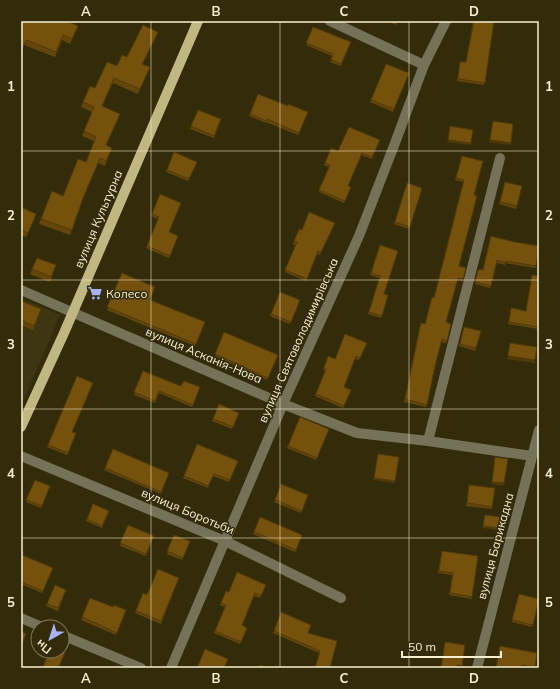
<svg xmlns="http://www.w3.org/2000/svg" width="560" height="689" font-family="Mulish,sans-serif">
  <style>
    .built { fill: #3d3610 }
    .lines { fill: none; stroke-linecap: round; stroke-linejoin: round }
    .minor { stroke: #767259; stroke-width: 10 }
    .major { stroke: #c1b783; stroke-width: 10 }
    .wall { fill: #64460a }
    .shaded-wall { fill: #513908 }
    .building { fill: #74510c; stroke: #513908 }
    .grid { fill: none; stroke: #f7f1d2; stroke-width: 1; stroke-opacity: 0.55 }
    .labels { text-anchor: middle; dominant-baseline: central; stroke-width: 3; stroke-linejoin: round; paint-order: stroke }
    .street-label { font-size: 12px; fill: #f7f1d2; stroke: #322c0b }
    .poi-label { font-size: 12px; fill: #f7f1d2; stroke: #322c0b; text-anchor: start }
    .neatline { fill: none; stroke: #f7f1d2; stroke-width: 1.5 }
    .grid-label { font-size: 13px; text-anchor: middle; font-weight: bold; fill: #f7f1d2 }
  </style>
  <rect width="100%" height="100%" fill="#322c0b"/>
  <!-- built -->
  <path class="built" d="M21 298 60 315 21 406Z"/>
  <g class="lines">
    <!-- minor -->
    <path class="minor" d="M330 21 424 65
      M21 290 283 404 357 433 428 441 532 456
      M428 441 500 158
      M21 456 225 541 341 598
      M21 618 42 627
      M62 635 141 668
      M171 668 283 404 359 236 395 143 424 65 446 21
      M477 668 539 430"/>
    <!-- major -->
    <path class="major" d="M21 427 64 333 198 21"/>
  </g>
  <!-- wall -->
  <path class="wall" d="M21 21 78 26 70 44 62 40 55 57 24 45 21 52Z
    M388 21H398L396 25Z
    M473 21H494L484 85 457 81 460 62H466Z
    M313 27 351 42 341 66 330 62 332 56 306 45Z
    M158 32 143 64 148 72 138 94 113 83 102 106 120 114 106 146 112 148 105 166 98 163 82 201 70 235 39 224 52 191 63 196 86 162 94 141 82 136 92 112 81 107 83 102 95 88 117 66Z
    M386 64 409 73 393 112 370 102Z
    M258 94 288 106 308 112 298 135 266 122V123L249 116Z
    M198 110 221 119 214 138 190 129Z
    M380 140 372 159 361 155 348 186 351 187 344 203 319 192 329 167 324 165 331 148 338 151Z
    M174 152 197 162 188 181 166 172Z
    M461 158 474 195 459 266 466 268 462 281 457 280 446 322 447 341 446 343 441 342 435 366 426 407 404 402 420 325 421 323 425 324 434 298 463 182 455 180Z
    M407 183 422 188 409 229 394 224Z
    M505 184 517 206 516 209 499 204Z
    M160 194 169 232 178 236 169 258 146 248 158 219 151 216Z
    M21 213 35 219 26 237 21 235Z
    M334 225 320 255 317 254 306 281 285 272 296 245 293 244 294 241 302 230Z
    M490 239 536 266 535 268 505 263V265L497 263 490 288 475 284 478 271 483 269Z
    M380 245 384 294 388 295 381 318 368 314 379 278 370 275Z
    M37 258 56 265 50 282 30 274Z
    M122 273 150 300 205 322 195 346 107 310Z
    M532 275 538 327V329L508 324 511 308 526 311Z
    M280 292 300 300 290 324 270 316Z
    M21 301 41 309 33 330 21 325Z
    M463 329 476 348V351L459 346Z
    M224 332 278 355 267 380 215 356Z
    M367 343 359 360 355 359 344 387 351 390 343 408 315 396 325 371 323 370 328 356 335 359Z
    M143 371 181 386 200 387 192 407 159 393 155 403 134 395Z
    M77 376 72 432 76 433 67 455 47 447Z
    M219 404 239 413 232 429 212 421Z
    M300 417 329 429 316 460 287 448Z
    M197 444 238 461 229 482 213 476 208 488 183 478Z
    M113 449 169 473 161 494 104 470Z
    M35 480 50 486 41 508 26 502Z
    M281 484 308 495 301 513 274 502Z
    M469 485 492 507V509L466 506Z
    M93 504 109 511 102 528 86 521Z
    M260 517 302 535 295 552 253 534Z
    M128 525 154 536 146 556 120 546Z
    M174 535 190 541 182 560 167 554Z
    M21 551 22 555 53 568 42 593 21 584Z
    M442 551 472 597 471 599 449 595 452 575 438 573Z
    M179 578 161 624 135 613 143 593 147 595Z
    M55 585 66 590 58 611 46 606Z
    M266 585 260 598 254 596 242 626 247 628 240 644 214 633 225 607 220 605 226 591 229 592Z
    M518 596 533 625 532 627 512 622Z
    M90 598 113 607 126 610 116 635 81 620Z
    M281 612 308 633 337 641 319 653 273 633Z
    M500 646 537 653 535 668 521 667V668H496Z
    M205 649 225 668H197Z"/>
  <!-- shaded-wall -->
  <path class="shaded-wall" d="M158 32 156 37 140 69 142 64Z
    M448 140 471 143V145L447 142Z
    M490 140 511 143 510 145 489 142Z
    M508 356 535 360V363L507 359Z
    M374 478 395 481V483L373 480Z
    M492 482 504 483 503 486 491 484Z
    M483 526 499 528V530L482 528Z
    M457 665 462 666 461 668 457 667Z"/>
  <!-- building -->
  <path class="building" d="M21 21H67L78 26 72 39 63 35 56 52 26 40 21 51Z
    M474 21H494L485 83 458 79 460 62H466Z
    M143 25 158 32 142 64 150 67 140 89 114 78 102 106 120 114 106 145 112 148 106 161 100 158 83 198 72 230 41 219 52 191 63 196 78 159 86 162 96 137 84 131 94 107 83 102 90 86 95 88 107 62 117 66 122 55 127 57Z
    M313 27 351 42 341 64 331 60 333 54 306 43Z
    M386 64 409 73 394 109 371 100Z
    M258 94 288 106V104L308 112 299 133 267 119 266 121 250 114Z
    M198 110 221 119 214 136 191 126Z
    M493 121 513 124 511 143 490 140Z
    M450 126 473 130 471 143 448 140Z
    M349 127 380 140 372 157 362 153 348 186 351 187 345 201 319 190 330 165 325 163 331 148 338 151Z
    M174 152 197 162 189 179 167 170Z
    M462 156 483 161 474 195 477 196 459 266 466 268 463 279 458 278 446 322 451 324 447 341 442 339 435 366 427 405 405 399 421 323 425 324 432 297 434 298 464 180 456 178Z
    M505 182 522 186 517 206 500 202Z
    M407 183 422 188 410 227 395 222Z
    M160 194 181 203 169 232 178 236 170 256 147 246 159 217 152 214Z
    M23 208 36 214 28 233 21 230V213Z
    M309 212 335 223 321 252 318 251 307 279 285 270 297 242 294 241 299 229 302 230Z
    M491 236 515 242 539 246 536 266 506 261V263L497 260 491 286 475 282 478 271 480 269 483 270Z
    M380 245 398 251 384 294 388 295 382 316 369 312 380 276 371 273Z
    M37 258 56 265 51 277 32 269Z
    M122 273 155 287 150 300 205 322 196 344 107 307Z
    M532 275 539 276V323L538 327 509 322 511 308 526 311Z
    M280 292 300 300 291 322 271 314Z
    M21 301 41 309 34 326 21 320Z
    M464 327 481 331 476 348 460 344Z
    M224 332 278 355 268 378 215 354Z
    M345 334 367 343 360 358 356 356 344 387 351 390 344 406 316 394 326 369 324 368 328 356 335 359Z
    M510 343 537 347 535 360 508 356Z
    M143 371 181 386 184 381 200 387 193 405 159 391 155 401 134 392Z
    M77 376 93 383 72 432 76 433 68 453 48 445Z
    M219 404 239 413 233 427 213 419Z
    M300 417 329 429 317 458 288 446Z
    M197 444 238 461 230 480 214 474 208 486 184 476Z
    M113 449 169 473 161 492 105 468Z
    M378 454 399 457 395 481 374 478Z
    M495 457 508 459 504 483 492 482Z
    M35 480 50 486 42 506 26 500Z
    M281 484 308 495 302 511 275 500Z
    M469 485 495 488 492 507 467 503Z
    M93 504 109 511 102 526 87 519Z
    M485 515 501 517 499 528 483 526Z
    M260 517 302 535 296 550 254 532Z
    M128 525 154 536 146 554 120 543Z
    M174 535 190 541 183 558 167 551Z
    M21 551 24 552 22 555 53 568 43 591 21 582Z
    M442 551 478 556 472 597 450 593 453 573 439 571Z
    M158 569 179 578 161 621 136 611 143 593 147 595Z
    M237 572 266 585 261 596 255 593 242 625 247 628 241 642 215 631 226 605 221 603 226 591 229 592Z
    M55 585 66 590 58 608 47 604Z
    M519 594 539 599 533 625 512 620Z
    M90 598 113 607 114 605 126 610 117 633 82 617Z
    M281 612 311 625 308 633 337 641 330 668H315L320 651 274 631Z
    M21 631 26 634 21 646Z
    M445 642 465 645 462 666 457 665V668H441Z
    M500 646 537 653 535 667 522 665 521 668H496Z
    M205 649 228 659 224 668H203L198 666Z
    M49 651H61L65 653 58 668H43Z
    M260 665 269 668H259Z"/>
  <!-- grid -->
  <path class="grid" d="M151 21V668M280 21V668M409 21V668M21 151H539M21 280H539M21 409H539M21 538H539"/>
  <!-- icons -->
  <defs>
    <symbol id="supermarket-bare" viewBox="-9 -9 18 18"><path d="M-6-5.5h2.5l.6 2H6L4.5 2H-2.5L-4.4-4H-6ZM-1.5 3.2a1.3 1.3 0 1 0 .1 0ZM3 3.2a1.3 1.3 0 1 0 .1 0Z" fill="#a7b1fc" stroke="#322c0b" stroke-width="2.5" paint-order="stroke"/></symbol>
  </defs>
  <g fill-rule="evenodd">
    <use href="#supermarket-bare" x="85" y="283" width="20" height="20"/>
  </g>
  <g class="labels">
    <!-- street labels -->
    <g class="street-label">
      <text transform="translate(98 219) rotate(-67)">вулиця Культурна</text>
      <text transform="translate(298 340) rotate(-66)">вулиця Святоволодимирівська</text>
      <text transform="translate(204 355) rotate(23)">вулиця Асканія-Нова</text>
      <text transform="translate(188 511) rotate(23)">вулиця Боротьби</text>
      <text transform="translate(495 546) rotate(-75)">вулиця Барикадна</text>
    </g>
    <!-- poi labels -->
    <g class="poi-label">
      <text x="106" y="293">Колесо</text>
    </g>
  </g>
  <!-- border -->
  <rect width="560" height="689" fill="none" stroke="#322c0b" stroke-width="44"/>
  <!-- north arrow -->
  <g transform="translate(50 639) rotate(219)"><circle r="19" fill="#322c0b" stroke="#817b5b"/>
  <path d="M0-3L7 15L0 10L-7 15Z" fill="#a7b1fc"/>
  <text y="-6" font-size="11" font-weight="bold" text-anchor="middle" fill="#f7f1d2">Пн</text>
  </g>
  <!-- scale -->
  <path d="M402 651v6h99v-6" fill="none" stroke="#f7f1d2" stroke-width="2"/>
  <text x="408" y="651" font-size="12" fill="#f7f1d2" stroke="#322c0b" stroke-width="3" paint-order="stroke">50 m</text>
  <rect x="22" y="22" width="516" height="645" class="neatline"/>
  <g class="grid-label">
    <text x="86" y="16">A</text>
    <text x="216" y="16">B</text>
    <text x="344" y="16">C</text>
    <text x="474" y="16">D</text>
    <text x="11" y="91">1</text>
    <text x="549" y="91">1</text>
    <text x="11" y="220">2</text>
    <text x="549" y="220">2</text>
    <text x="11" y="349">3</text>
    <text x="549" y="349">3</text>
    <text x="11" y="478">4</text>
    <text x="549" y="478">4</text>
    <text x="11" y="607">5</text>
    <text x="549" y="607">5</text>
    <text x="86" y="683">A</text>
    <text x="216" y="683">B</text>
    <text x="344" y="683">C</text>
    <text x="474" y="683">D</text>
  </g>
</svg>
